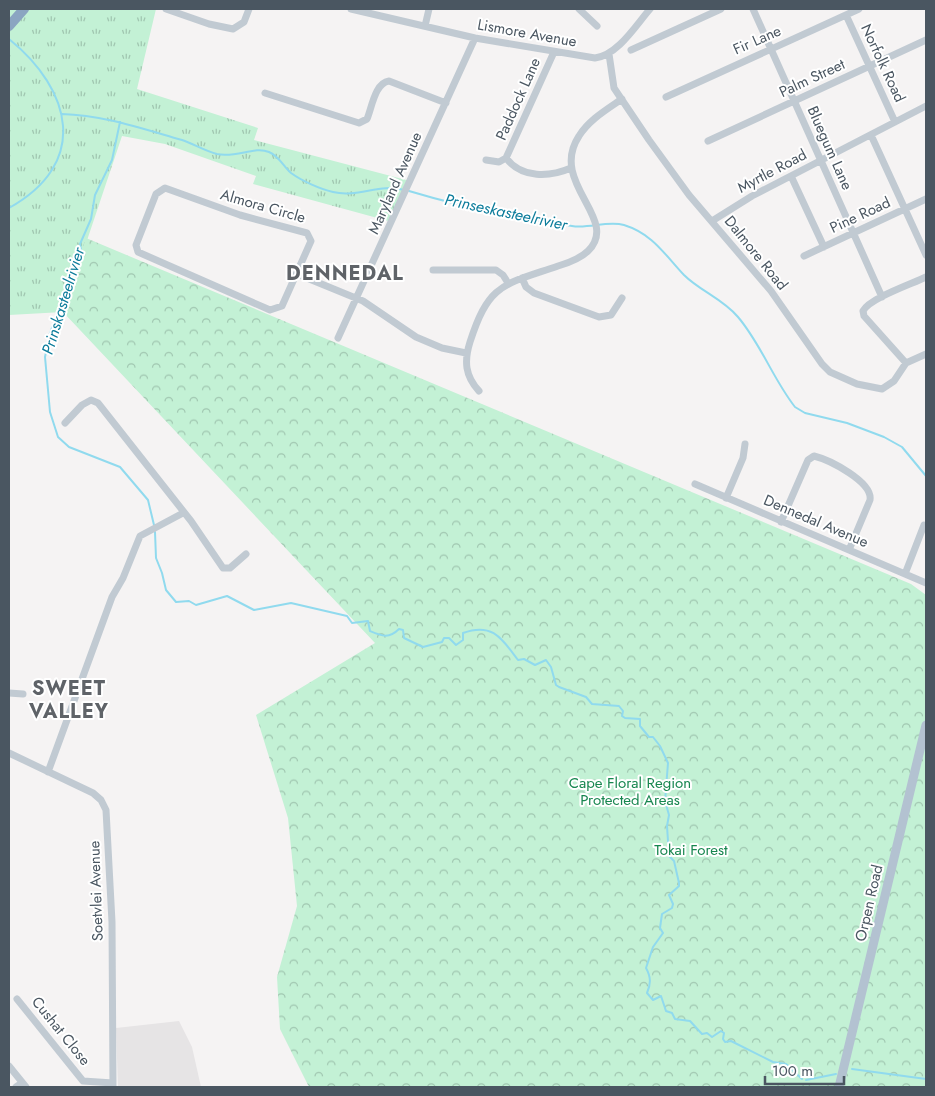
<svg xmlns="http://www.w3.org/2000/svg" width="935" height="1096" font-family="Jost,sans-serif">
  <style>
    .education { fill: #e6e4e5 }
    .grass { fill: url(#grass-tufts) }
    .forest { fill: url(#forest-crowns) }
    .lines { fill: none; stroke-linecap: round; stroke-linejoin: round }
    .stream { stroke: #90daee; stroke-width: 2 }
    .minor { stroke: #c1cad2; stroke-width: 7 }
    .major { stroke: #b3c2d1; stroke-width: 9 }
    .highway { stroke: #8ba5c1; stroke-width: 10 }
    .labels { text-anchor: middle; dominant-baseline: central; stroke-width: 4; stroke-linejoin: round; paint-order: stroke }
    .street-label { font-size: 15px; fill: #4a5661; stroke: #fff }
    .park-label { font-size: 15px; fill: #17864f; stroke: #fff }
    .water-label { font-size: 16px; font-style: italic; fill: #0c7c9b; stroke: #fff }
    .district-label { font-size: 20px; font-weight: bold; letter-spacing: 1px; fill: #5f6368; stroke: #fff }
  </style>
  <defs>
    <pattern id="grass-tufts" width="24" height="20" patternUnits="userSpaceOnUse" patternTransform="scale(1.25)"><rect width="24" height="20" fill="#c3f1d5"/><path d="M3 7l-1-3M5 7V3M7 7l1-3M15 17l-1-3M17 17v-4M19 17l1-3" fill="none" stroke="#a0c6b0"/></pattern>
    <pattern id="forest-crowns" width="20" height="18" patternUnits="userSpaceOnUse" patternTransform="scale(1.25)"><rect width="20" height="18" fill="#c3f1d5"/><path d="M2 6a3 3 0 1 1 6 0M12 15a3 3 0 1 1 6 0" fill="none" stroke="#a0c6b0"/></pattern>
  </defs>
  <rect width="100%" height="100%" fill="#f5f3f3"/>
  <!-- education -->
  <path class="education" d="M179 1021 192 1047 201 1087H118L116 1028Z"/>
  <!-- grass -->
  <path class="grass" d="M9 9H156L137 89 258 128 254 140 410 181 392 222 253 184 256 176 165 144 122 136 63 312 9 315Z"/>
  <!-- forest -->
  <path class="forest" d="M86 238 911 584 926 595V1087H309L280 1029 277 977 297 906 288 818 256 715 375 643 63 312 62 309Z"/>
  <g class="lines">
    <!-- stream -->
    <path class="stream" d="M9 39C72 90 90 163 9 208
      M62 114C103 115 143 129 182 140 194 144 205 151 217 154 237 158 254 146 269 152 279 156 283 166 291 173 302 181 320 189 333 192 358 198 380 183 404 190
      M120 122 112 160 95 195 91 219 80 244 81 250 50 333 45 357 50 412 58 437 69 447 120 467 148 500 154 525
      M409 191C462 207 516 218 572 226 589 229 608 220 624 225 653 234 665 255 684 275 700 291 723 299 738 317 761 344 773 379 795 407L805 413 847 423 884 437 902 447 926 476
      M155 532 156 558 162 573 166 590 176 602 189 601 196 605 227 596 254 610 291 603 347 616 352 623 368 621 370 631C382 636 389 639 399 629L403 630 404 638 423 647 442 642 444 638H449L456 645 463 640V633C493 622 502 639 518 660L524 659 535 665 546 660 551 667 556 685 559 687 586 697 592 704 619 706 623 711 622 716 625 718 640 719V726L649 737H653L660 746 668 763 665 801 669 815 667 826 669 856 674 861 679 883V886L669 895 673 904 672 908 662 914 660 928 663 933 653 947 646 968C651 977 651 984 647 993L653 1000 661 996 666 1011 672 1013 675 1019 690 1021 702 1034 707 1033 712 1037 721 1031 724 1033 723 1039 725 1042 731 1041 773 1062 786 1064 802 1079
      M852 1069 926 1079
      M806 1080 836 1074"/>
    <!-- minor -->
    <path class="minor" d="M166 9 209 24 233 29 244 22 249 9
      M351 9 475 38 595 58C618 55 636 25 650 9
      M579 9 597 26
      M753 9 882 297
      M846 15 895 122
      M425 26 429 9
      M631 50 721 9
      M609 54 614 88 649 140 689 195 771 291 822 364 830 372 857 384 882 389 894 381 906 363 926 354
      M265 93 359 123 367 119C372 107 375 83 389 81L446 103
      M666 97 859 9
      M871 135 926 255
      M708 141 926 40
      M506 158C522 179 550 177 571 168
      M486 160 499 162 506 158 554 52
      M791 176 824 247
      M165 188 240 215 307 233 311 241 282 306 270 310 138 252 136 245 156 194Z
      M712 221 752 196 926 106
      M804 256 926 199
      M433 270H496L503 275 508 283
      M297 274 363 301 416 337 442 348 466 353
      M522 278 526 287 534 293 599 317 611 315 622 298
      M338 338 475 38
      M906 363 864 316 863 311C870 298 912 284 926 277
      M479 391C465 376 464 361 470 342 489 283 503 285 558 266 568 263 580 259 588 251 621 219 548 183 579 136 589 120 606 110 622 99
      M65 423 82 405 91 400 98 403 191 521 223 568H230L246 554
      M695 484 926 583
      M726 498 743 458 745 444
      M781 522 808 460 814 456C830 460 873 482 870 500L849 550
      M905 574 924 525
      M9 693 23 694
      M9 753 93 793 101 800 106 810 112 922 113 1087
      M48 772 112 597 123 578 140 536 183 513
      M17 999 83 1081 113 1083
      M9 1066 26 1087
      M16 1087 22 1083"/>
    <!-- major -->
    <path class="major" d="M839 1087 926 725"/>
    <!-- highway -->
    <path class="highway" d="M9 26 24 9"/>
  </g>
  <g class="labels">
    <!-- street labels -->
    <g class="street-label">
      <text transform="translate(527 33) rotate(10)">Lismore Avenue</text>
      <text transform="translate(757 40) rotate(-24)">Fir Lane</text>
      <text transform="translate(883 63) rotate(65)">Norfolk Road</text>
      <text transform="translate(812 78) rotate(-25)">Palm Street</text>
      <text transform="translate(518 99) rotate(-66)">Paddock Lane</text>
      <text transform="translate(830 148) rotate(66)">Bluegum Lane</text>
      <text transform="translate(772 171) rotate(-28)">Myrtle Road</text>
      <text transform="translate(395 183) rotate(-66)">Maryland Avenue</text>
      <text transform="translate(263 206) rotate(16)">Almora Circle</text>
      <text transform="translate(860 215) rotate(-25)">Pine Road</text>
      <text transform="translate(756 253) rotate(51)">Dalmore Road</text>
      <text transform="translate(816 521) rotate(23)">Dennedal Avenue</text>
      <text transform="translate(96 891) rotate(-92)">Soetvlei Avenue</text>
      <text transform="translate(869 903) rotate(-77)">Orpen Road</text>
      <text transform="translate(61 1031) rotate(51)">Cushat Close</text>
    </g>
    <!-- park labels -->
    <g class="park-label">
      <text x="630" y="783">Cape Floral Region<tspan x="630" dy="17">Protected Areas</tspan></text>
      <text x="691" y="850">Tokai Forest</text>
    </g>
    <!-- water labels -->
    <g class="water-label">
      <text transform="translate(506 212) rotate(12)">Prinseskasteelrivier</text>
      <text transform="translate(63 301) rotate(-73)">Prinskasteelrivier</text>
    </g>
    <!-- district labels -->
    <g class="district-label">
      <text x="345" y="273">DENNEDAL</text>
      <text x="69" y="688">SWEET<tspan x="69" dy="23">VALLEY</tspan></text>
    </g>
  </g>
  <!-- border -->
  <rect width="935" height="1096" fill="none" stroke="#4a5661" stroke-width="20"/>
  <!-- scale -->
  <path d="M765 1076v8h79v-8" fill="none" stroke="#4a5661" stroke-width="2.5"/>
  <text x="772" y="1076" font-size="15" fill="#4a5661" stroke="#ffffff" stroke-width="4" paint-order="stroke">100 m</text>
</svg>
